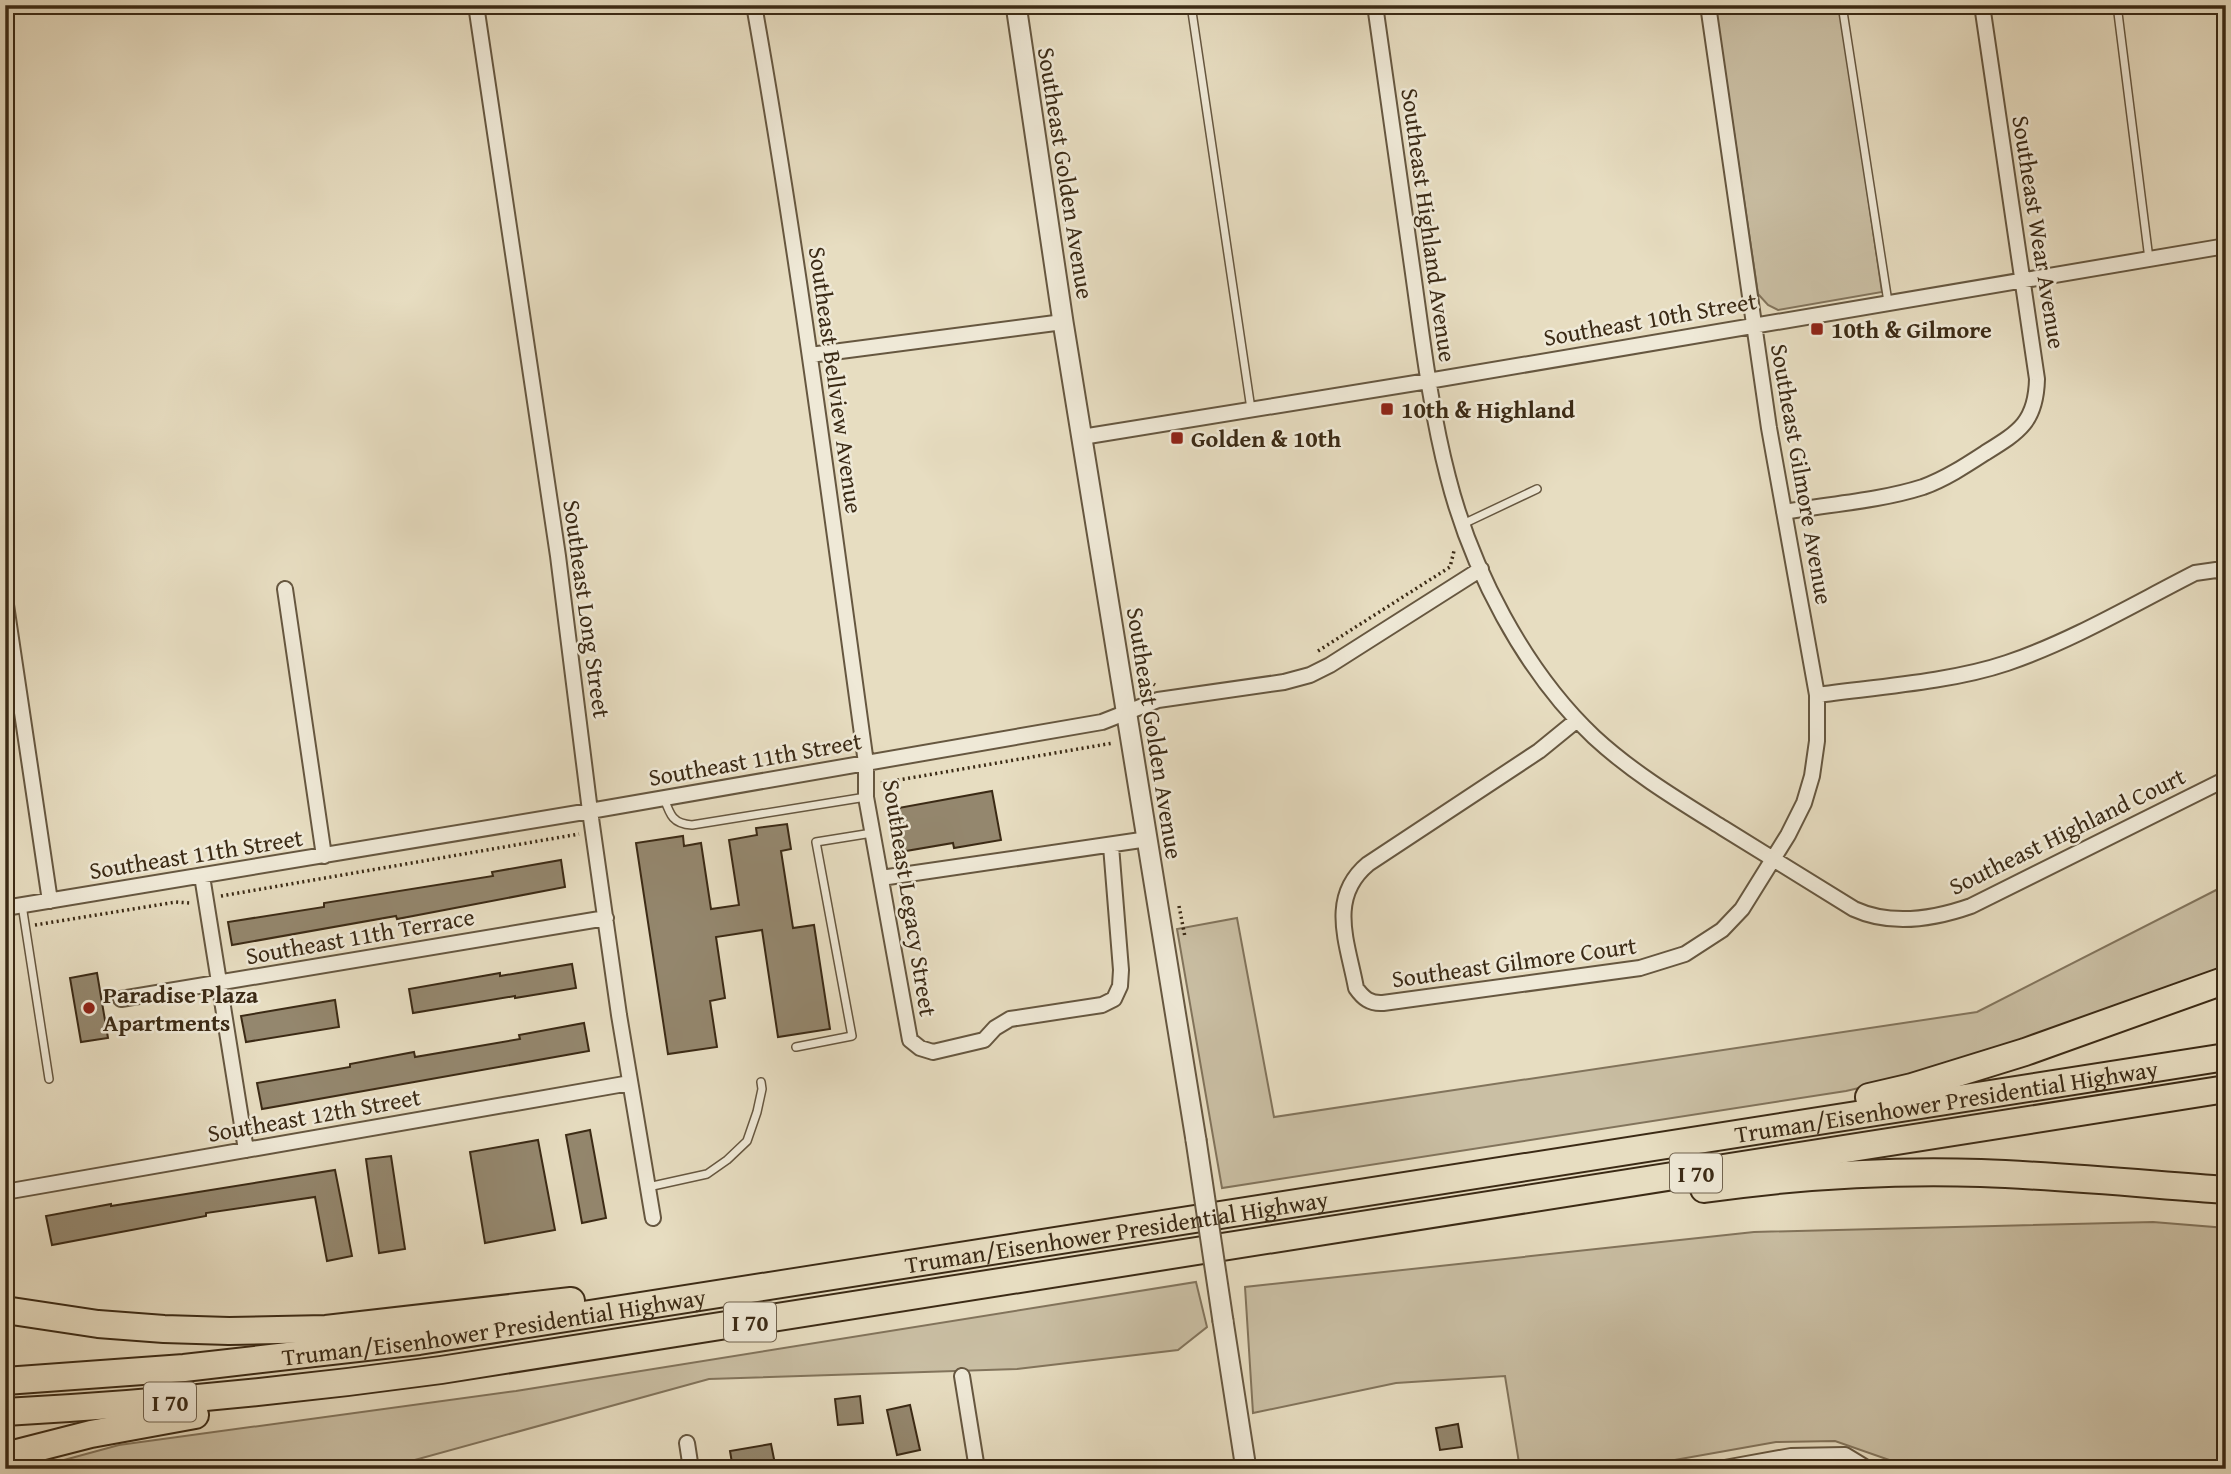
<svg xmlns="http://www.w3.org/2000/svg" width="2231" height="1474" font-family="'Gentium Book Plus',serif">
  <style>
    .green { fill: #cabfa4; stroke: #82745c; stroke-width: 2 }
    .building { fill: #94876e; stroke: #3b2a15; stroke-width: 2 }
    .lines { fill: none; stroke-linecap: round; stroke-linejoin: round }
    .service-casing { stroke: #665740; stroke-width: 10 }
    .minor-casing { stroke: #665740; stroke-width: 18 }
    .tertiary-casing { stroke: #665740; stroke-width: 23 }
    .motorway-casing { stroke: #3b2a15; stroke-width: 30 }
    .path { stroke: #3b2a15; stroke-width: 3.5; stroke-dasharray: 2 3.5; stroke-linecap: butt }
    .service { stroke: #efe9d7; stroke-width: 7 }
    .minor { stroke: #efe9d7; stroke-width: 14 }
    .tertiary { stroke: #efe9d7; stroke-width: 19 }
    .motorway { stroke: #e7ddc1; stroke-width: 26 }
    .tertiary-bridge-casing { stroke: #665740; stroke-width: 23; stroke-linecap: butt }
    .tertiary-bridge { stroke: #efe9d7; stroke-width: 19 }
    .poi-dot { fill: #8f2418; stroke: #efe9d7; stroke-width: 2.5 }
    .labels { text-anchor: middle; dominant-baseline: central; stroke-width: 5; stroke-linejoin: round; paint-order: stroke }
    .shield { fill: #efe9d7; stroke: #71634f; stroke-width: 2 }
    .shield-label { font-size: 23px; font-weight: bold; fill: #3b2a15 }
    .street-label { font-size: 24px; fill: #3b2a15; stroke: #efe9d7 }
    .poi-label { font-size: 24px; font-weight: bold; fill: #3b2a15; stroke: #efe9d7; text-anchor: start }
  </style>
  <rect width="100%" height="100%" fill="#e7ddc1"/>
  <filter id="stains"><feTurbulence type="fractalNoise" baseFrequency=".00286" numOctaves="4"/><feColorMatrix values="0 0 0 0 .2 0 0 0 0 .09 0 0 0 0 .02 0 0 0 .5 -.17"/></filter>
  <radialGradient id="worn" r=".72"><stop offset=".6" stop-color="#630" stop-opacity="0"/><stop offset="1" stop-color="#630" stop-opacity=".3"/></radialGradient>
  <!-- green -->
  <path class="green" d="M1715 5H1840L1882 292 1778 310 1768 305 1758 294Z
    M2226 885V966L1937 1070 1846 1091 1222 1188 1177 929 1237 918 1274 1117 1977 1012Z
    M2153 1222 2226 1228V1469H1915L1835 1441 1776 1442 1624 1469H1520L1505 1376 1396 1383 1253 1413 1245 1287 1754 1232Z
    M1196 1282 1207 1327 1178 1350 1017 1369 709 1379 393 1466 365 1469H31L119 1445 516 1391Z"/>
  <!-- building -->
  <path class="building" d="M992 791 1001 840 954 848 953 843 900 852 893 809Z
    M787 824 791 849 781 851 793 928 814 925 830 1029 778 1037 762 930 716 937 725 998 710 1001 717 1047 668 1054 636 843 683 836 684 846 701 843 711 909 739 905 729 840 757 835 756 828Z
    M561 860 565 887 397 919 396 916 232 945 228 922 324 907V903L493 876 492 872Z
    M572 964 576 988 515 998V996L413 1013 409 989 500 973V976Z
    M97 973 108 1038 81 1042 70 978Z
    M335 1000 339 1027 246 1042 241 1016Z
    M584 1023 589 1051 262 1109 257 1083 350 1067V1064L414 1052 415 1057 520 1039 519 1035Z
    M590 1130 606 1218 582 1223 566 1135Z
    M538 1140 555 1230 485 1243 470 1152Z
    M391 1156 405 1249 379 1253 366 1159Z
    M335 1170 352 1256 327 1261 315 1197 206 1213V1216L52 1245 46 1216 111 1204V1206Z
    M860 1396 863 1423 838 1425 835 1399Z
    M910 1405 920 1450 897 1455 887 1410Z
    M1458 1424 1462 1447 1440 1450 1436 1428Z
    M771 1444 776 1469H733L730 1451Z"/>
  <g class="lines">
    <defs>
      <path id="service" d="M1191 5 1251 409
        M1842 5 1888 302
        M2117 5 2149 259
        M1463 524 1537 489
        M664 798C670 815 673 824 692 825L866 797
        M22 905 49 1079
        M796 1047 852 1036 816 842 872 833
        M648 1187 707 1174 727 1160 747 1141 757 1112 762 1089 761 1082"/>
      <path id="minor" d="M476 5 558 556 590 811 619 1015 653 1218
        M754 5C799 257 831 510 866 763V797L910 1040 920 1048 933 1052 984 1040 995 1028 1010 1019 1102 1005 1114 999 1120 986 1121 970 1111 846
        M1375 5C1387 92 1399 179 1412 266 1422 336 1430 408 1448 477 1471 568 1524 671 1594 737 1633 773 1678 800 1723 828 1767 855 1811 882 1854 909 1891 926 1934 919 1971 906L2226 779
        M810 355 1063 322
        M1082 437 1428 381 2226 246
        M1784 512C1830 504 1879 501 1923 487 1945 479 1965 466 1985 453 2019 432 2036 422 2037 379L1982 5
        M285 589 324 856
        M5 598 50 901
        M1817 695C1876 687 1951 682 2007 663 2072 641 2134 604 2195 573L2216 570 2226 574
        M1577 720 1539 751 1368 864C1327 898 1348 944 1356 988 1363 998 1370 1004 1383 1003L1640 968 1685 954 1722 930 1742 909 1788 835 1804 803 1812 776 1817 741V695L1769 428 1708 5
        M202 876 246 1150
        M881 878 1148 839
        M5 908 590 811 1102 722 1158 700 1284 682 1310 675 1330 665 1481 569
        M121 999 606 918
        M5 1192 630 1083
        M962 1376 977 1469
        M687 1443 691 1469
        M1719 1469 1791 1456 1845 1455 1868 1469"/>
      <path id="tertiary" d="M1016 5 1063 322 1196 1140
        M1223 1321 1246 1469"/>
      <g id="motorway">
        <path d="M1869 1097 1912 1087 2025 1052 2226 980"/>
        <path d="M1704 1189C1795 1176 1888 1170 1981 1173 2062 1176 2144 1184 2226 1190"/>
        <path d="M5 1310 98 1324 164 1329 229 1331 326 1329 571 1301"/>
        <path id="s1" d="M5 1381 184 1368 419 1341 2226 1057"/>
        <path d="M5 1412C151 1404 296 1390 441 1370L2226 1089"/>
        <path d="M5 1456 91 1434 195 1415"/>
      </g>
    </defs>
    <!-- service casing -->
    <use href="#service" class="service-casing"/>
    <!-- minor casing -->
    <use href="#minor" class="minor-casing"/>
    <!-- tertiary casing -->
    <use href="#tertiary" class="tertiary-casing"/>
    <!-- motorway casing -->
    <use href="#motorway" class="motorway-casing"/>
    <!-- path -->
    <path class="path" d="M1134 631 1142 677 1155 685
      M1318 651 1450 567 1454 551
      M1152 743 1150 726 1156 718
      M881 783 1113 743
      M221 896 579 834
      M1179 906 1185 937
      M35 925 176 902 190 903"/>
    <!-- service -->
    <use href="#service" class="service"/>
    <!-- minor -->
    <use href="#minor" class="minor"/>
    <!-- tertiary -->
    <use href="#tertiary" class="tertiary"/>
    <!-- motorway -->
    <use href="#motorway" class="motorway"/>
    <defs>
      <path id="tertiary-bridge" d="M1196 1140 1223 1321"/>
    </defs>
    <!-- tertiary-bridge casing -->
    <use href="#tertiary-bridge" class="tertiary-bridge-casing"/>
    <!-- tertiary-bridge -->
    <use href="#tertiary-bridge" class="tertiary-bridge"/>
  </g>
  <!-- markers -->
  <g class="poi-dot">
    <rect x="1810" y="322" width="14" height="14" rx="3.5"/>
    <rect x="1380" y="402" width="14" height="14" rx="3.5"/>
    <rect x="1170" y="431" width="14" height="14" rx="3.5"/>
    <circle cx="89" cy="1008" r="7"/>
  </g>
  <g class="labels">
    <!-- shield labels -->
    <g class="shield">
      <rect x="1670" y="1153.5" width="52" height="39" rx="5"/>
      <rect x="724" y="1302.5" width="52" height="39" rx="5"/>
      <rect x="144" y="1382.5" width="52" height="39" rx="5"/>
    </g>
    <g class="shield-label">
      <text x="1696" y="1173">I 70</text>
      <text x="750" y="1322">I 70</text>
      <text x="170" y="1402">I 70</text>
    </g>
    <!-- street labels -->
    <g class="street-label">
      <text transform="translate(1066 173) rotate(81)">Southeast Golden Avenue</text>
      <text transform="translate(1429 225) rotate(82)">Southeast Highland Avenue</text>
      <text transform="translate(2039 232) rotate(81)">Southeast Wear Avenue</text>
      <text transform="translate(1650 319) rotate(-10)">Southeast 10th Street</text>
      <text transform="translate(836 380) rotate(82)">Southeast Bellview Avenue</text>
      <text transform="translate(1802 474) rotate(80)">Southeast Gilmore Avenue</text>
      <text transform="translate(587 609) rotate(82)">Southeast Long Street</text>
      <text transform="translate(1155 733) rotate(81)">Southeast Golden Avenue</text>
      <text transform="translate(755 759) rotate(-10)">Southeast 11th Street</text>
      <text transform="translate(2067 831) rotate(-26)">Southeast Highland Court</text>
      <text transform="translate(196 854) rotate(-9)">Southeast 11th Street</text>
      <text transform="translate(910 898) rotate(81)">Southeast Legacy Street</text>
      <text transform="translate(360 936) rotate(-10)">Southeast 11th Terrace</text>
      <text transform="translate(1514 962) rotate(-8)">Southeast Gilmore Court</text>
      <text stroke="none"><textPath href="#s1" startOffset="1962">Truman/Eisenhower Presidential Highway</textPath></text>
      <text transform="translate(314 1115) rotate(-10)">Southeast 12th Street</text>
      <text stroke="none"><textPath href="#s1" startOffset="1122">Truman/Eisenhower Presidential Highway</textPath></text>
      <text stroke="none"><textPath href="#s1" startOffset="492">Truman/Eisenhower Presidential Highway</textPath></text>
    </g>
    <!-- poi labels -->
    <g class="poi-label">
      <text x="1831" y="329">10th &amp; Gilmore</text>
      <text x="1401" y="409">10th &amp; Highland</text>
      <text x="1191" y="438">Golden &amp; 10th</text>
      <text x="103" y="994">Paradise Plaza<tspan x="103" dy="28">Apartments</tspan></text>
    </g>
  </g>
  <!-- margin -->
  <rect width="2231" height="1474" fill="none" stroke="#e7ddc1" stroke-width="28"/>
  <rect x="7" y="7" width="2217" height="1460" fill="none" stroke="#3b2a15" stroke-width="3.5"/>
  <rect x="14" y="14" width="2203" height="1446" fill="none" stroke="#3b2a15" stroke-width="2"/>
  <rect width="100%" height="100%" filter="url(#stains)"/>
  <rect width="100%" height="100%" fill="url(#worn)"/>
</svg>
